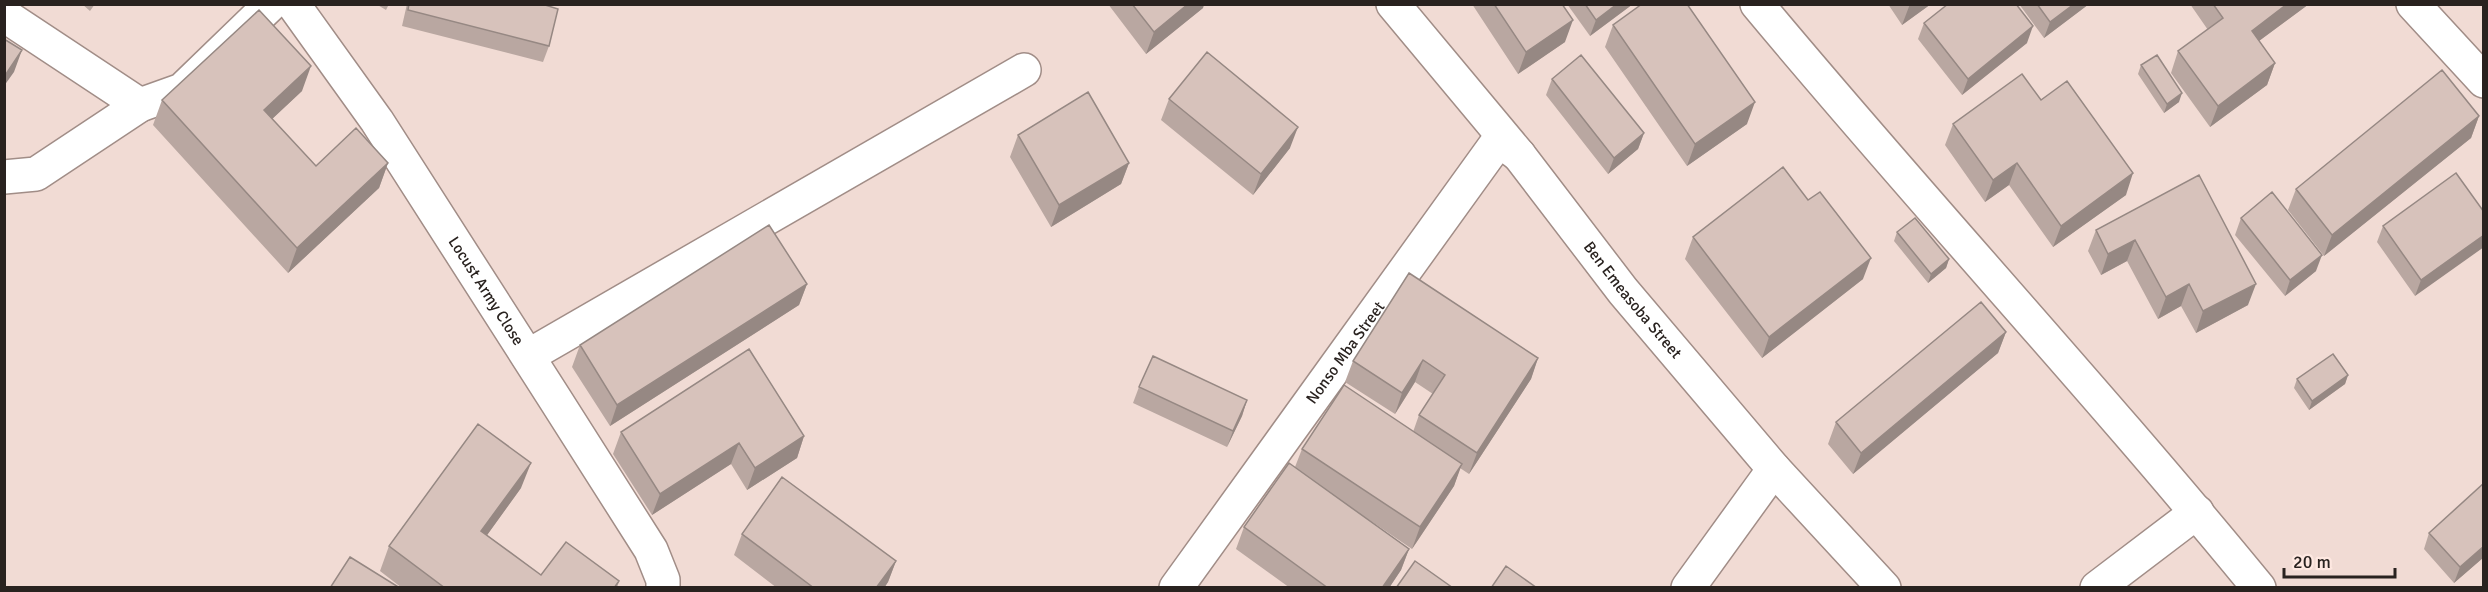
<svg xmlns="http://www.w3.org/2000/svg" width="2488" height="592" font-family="Signika,sans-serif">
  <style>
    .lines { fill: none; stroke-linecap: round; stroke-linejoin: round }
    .street-casing { stroke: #a18d87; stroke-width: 36 }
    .street { stroke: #fff; stroke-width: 33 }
    .wall { fill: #b9a7a1 }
    .shaded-wall { fill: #968883 }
    .building { fill: #d7c2bb; stroke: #968883; stroke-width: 1.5 }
    .labels { text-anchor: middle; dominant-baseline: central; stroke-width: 6; stroke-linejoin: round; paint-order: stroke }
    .street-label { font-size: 16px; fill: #29221f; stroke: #fee8e1 }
  </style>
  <rect width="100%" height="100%" fill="#f1dbd4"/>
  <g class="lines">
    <defs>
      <g id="street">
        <path id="s1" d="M293 4 377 121 555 399 651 550 663 580V588"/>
        <path id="s2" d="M1393 4 1519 155 1623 291 1774 469 1884 588"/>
        <path d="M1757 4C1921 201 2096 389 2259 588"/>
        <path d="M2413 4 2484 81"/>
        <path d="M4 15 140 105"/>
        <path d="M4 177 36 174 140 105 182 90 271 4"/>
        <path d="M528 356 1024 70"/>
        <path id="s3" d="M1176 588 1499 140 1519 155"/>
        <path d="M1688 588 1774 469"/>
        <path d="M2097 588 2197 512"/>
      </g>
    </defs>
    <!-- street casing -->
    <use href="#street" class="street-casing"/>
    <!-- street -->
    <use href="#street" class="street"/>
  </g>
  <!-- wall -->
  <path class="wall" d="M82 4H95L90 11Z
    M376 4H389L386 10Z
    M407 4H542L549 46 543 62 402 26Z
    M1108 4H1204L1203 8 1146 54Z
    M1472 4H1562L1565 42 1518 74Z
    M1567 4H1633L1590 36Z
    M1888 4H1931L1902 25Z
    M2019 4H2089L2044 38Z
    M2190 4H2309L2259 41 2275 63 2267 85 2210 127 2171 73 2178 51 2208 30Z
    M1924 23 2027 43 1962 95 1918 39Z
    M1613 25 1747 124 1687 166 1605 47Z
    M2141 65 2179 102 2164 113 2138 74Z
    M1552 79 1644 133 1638 149 1608 174 1546 95Z
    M302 91 272 119 316 166 388 163 379 188 288 273 153 125 162 100Z
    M1169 99 1290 148 1253 195 1161 120Z
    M2041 100 2126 195 2053 247 2009 185 1985 202 1945 145 1953 124Z
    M2479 116 2471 138 2324 256 2288 210 2296 189Z
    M1018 135 1129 163 1121 184 1051 227 1010 157Z
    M2199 175 2248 305 2196 333 2181 306 2158 319 2127 261 2101 275 2088 251 2096 230Z
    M2484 212 2415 296 2377 242 2383 226Z
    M2241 218 2316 271 2285 296 2235 235Z
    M1897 232 1949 259 1946 268 1928 283 1894 241Z
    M1693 237 1863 279 1762 358 1685 259Z
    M807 284 799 305 610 426 572 367 580 345Z
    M2006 332 1998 353 1853 474 1828 444 1836 422Z
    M1538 358 1531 379 1469 474 1460 468 1454 486 1412 549 1365 517 1409 549 1401 570 1389 588H1290L1236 549 1244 527 1295 467 1302 449 1413 432 1419 415 1433 394 1415 382 1395 414 1345 382 1353 361Z
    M2348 375 2345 384 2309 410 2294 388 2297 379Z
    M1139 387 1247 400 1242 416 1227 447 1133 403Z
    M621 432 804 436 797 458 747 490 731 464 652 515 613 454Z
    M2484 483V557L2454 583 2424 549 2429 533Z
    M521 488 487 535 541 575 619 581 617 588H402L380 571 389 546Z
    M742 534 896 561 888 582 884 588H777L734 555Z"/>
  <!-- shaded-wall -->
  <path class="shaded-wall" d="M1188 4H1204L1203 8 1146 54 1154 32Z
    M1617 4H1633L1590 36 1596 20Z
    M1910 4H1931L1902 25Z
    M2074 4H2089L2044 38 2050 22Z
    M2287 4H2309L2244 52 2252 31Z
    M1573 20 1565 42 1518 74 1526 52Z
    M2033 26 2027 43 1962 95 1968 79Z
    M22 50 14 72 4 86V77Z
    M2275 63 2267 85 2210 127 2218 106Z
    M311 66 302 91 255 135 264 110Z
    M2182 93 2179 102 2164 113 2167 104Z
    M1755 102 1747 124 1687 166 1695 144Z
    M2479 116 2471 138 2324 256 2332 235Z
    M1298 127 1290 148 1253 195 1261 174Z
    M1644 133 1638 149 1608 174 1614 158Z
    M388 163 379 188 288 273 297 248Z
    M1129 163 1121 184 1051 227 1059 205Z
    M2017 163 2009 185 1985 202 1993 180Z
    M2133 173 2126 195 2053 247 2061 226Z
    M2484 235V247L2415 296 2421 280Z
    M2135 240 2127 261 2101 275 2108 254Z
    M2322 255 2316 271 2285 296 2290 280Z
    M1871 258 1863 279 1762 358 1769 337Z
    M1949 259 1946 268 1928 283 1931 274Z
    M807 284 799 305 610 426 617 405Z
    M2189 284 2181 306 2158 319 2166 297Z
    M2256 284 2248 305 2196 333 2203 311Z
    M2006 332 1998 353 1853 474 1861 453Z
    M1538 358 1531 379 1469 474 1477 453Z
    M1423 360 1415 382 1395 414 1402 393Z
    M2348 375 2345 384 2309 410 2312 401Z
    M1247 400 1242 416 1227 447 1233 431Z
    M804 436 797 458 747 490 755 468Z
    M739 443 731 464 652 515 660 494Z
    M531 463 521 488 472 556 481 531Z
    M1462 464 1454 486 1412 549 1420 527Z
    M2484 546V557L2454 583 2460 567Z
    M1409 549 1401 570 1389 588H1382Z
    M896 561 888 582 884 588H876Z"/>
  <!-- building -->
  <path class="building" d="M409 4H542L558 9 549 46 408 10Z
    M1132 4H1188L1154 32Z
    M1494 4H1562L1573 20 1526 52Z
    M1585 4H1617L1596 20Z
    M1642 4H1687L1755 102 1695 144 1613 25Z
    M1948 4H2016L2033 26 1968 79 1924 23Z
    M2037 4H2074L2050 22Z
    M2213 4H2287L2252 31 2275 63 2218 106 2178 51 2223 18Z
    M259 10 311 66 264 110 316 166 356 128 388 163 297 248 162 100Z
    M4 39 22 50 4 77Z
    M1207 52 1298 127 1261 174 1169 99Z
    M1581 55 1644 133 1614 158 1552 79Z
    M2157 55 2182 93 2167 104 2141 65Z
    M2442 70 2479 116 2332 235 2296 189Z
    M2022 74 2041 100 2067 81 2133 173 2061 226 2017 163 1993 180 1953 124Z
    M1088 92 1129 163 1059 205 1018 135Z
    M1783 167 1808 200 1820 192 1871 258 1769 337 1693 237Z
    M2456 173 2484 212V235L2421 280 2383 226Z
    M2199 175 2256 284 2203 311 2189 284 2166 297 2135 240 2108 254 2096 230Z
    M2272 192 2322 255 2290 280 2241 218Z
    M1915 218 1949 259 1931 274 1897 232Z
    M769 225 807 284 617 405 580 345Z
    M1409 273 1538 358 1477 453 1419 415 1445 375 1423 360 1402 393 1353 361Z
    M1981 302 2006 332 1861 453 1836 422Z
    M749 349 804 436 755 468 739 443 660 494 621 432Z
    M2333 354 2348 375 2312 401 2297 379Z
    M1153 356 1247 400 1233 431 1139 387Z
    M1344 385 1462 464 1420 527 1302 449Z
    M478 424 531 463 481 531 541 575 566 542 619 581 614 588H445L389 546Z
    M1289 463 1409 549 1382 588H1328L1244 527Z
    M782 477 896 561 876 588H814L742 534Z
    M2484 483V546L2460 567 2429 533Z
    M350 557 400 588H330Z
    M1415 561 1453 588H1396Z
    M1506 566 1537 588H1491Z"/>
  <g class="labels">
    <!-- street labels -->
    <g class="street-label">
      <text stroke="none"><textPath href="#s1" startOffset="346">Locust Army Close</textPath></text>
      <text stroke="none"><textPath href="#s2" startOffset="381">Ben Emeasoba Street</textPath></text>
      <text stroke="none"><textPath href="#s3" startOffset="290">Nonso Mba Street</textPath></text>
    </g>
  </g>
  <!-- border -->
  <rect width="2488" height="592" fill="none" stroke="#29221f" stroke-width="12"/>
  <!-- scale -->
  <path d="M2284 568v9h111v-9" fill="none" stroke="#29221f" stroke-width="3"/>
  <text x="2293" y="568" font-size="18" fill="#29221f" stroke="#fee8e1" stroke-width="4.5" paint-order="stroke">20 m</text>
</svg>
